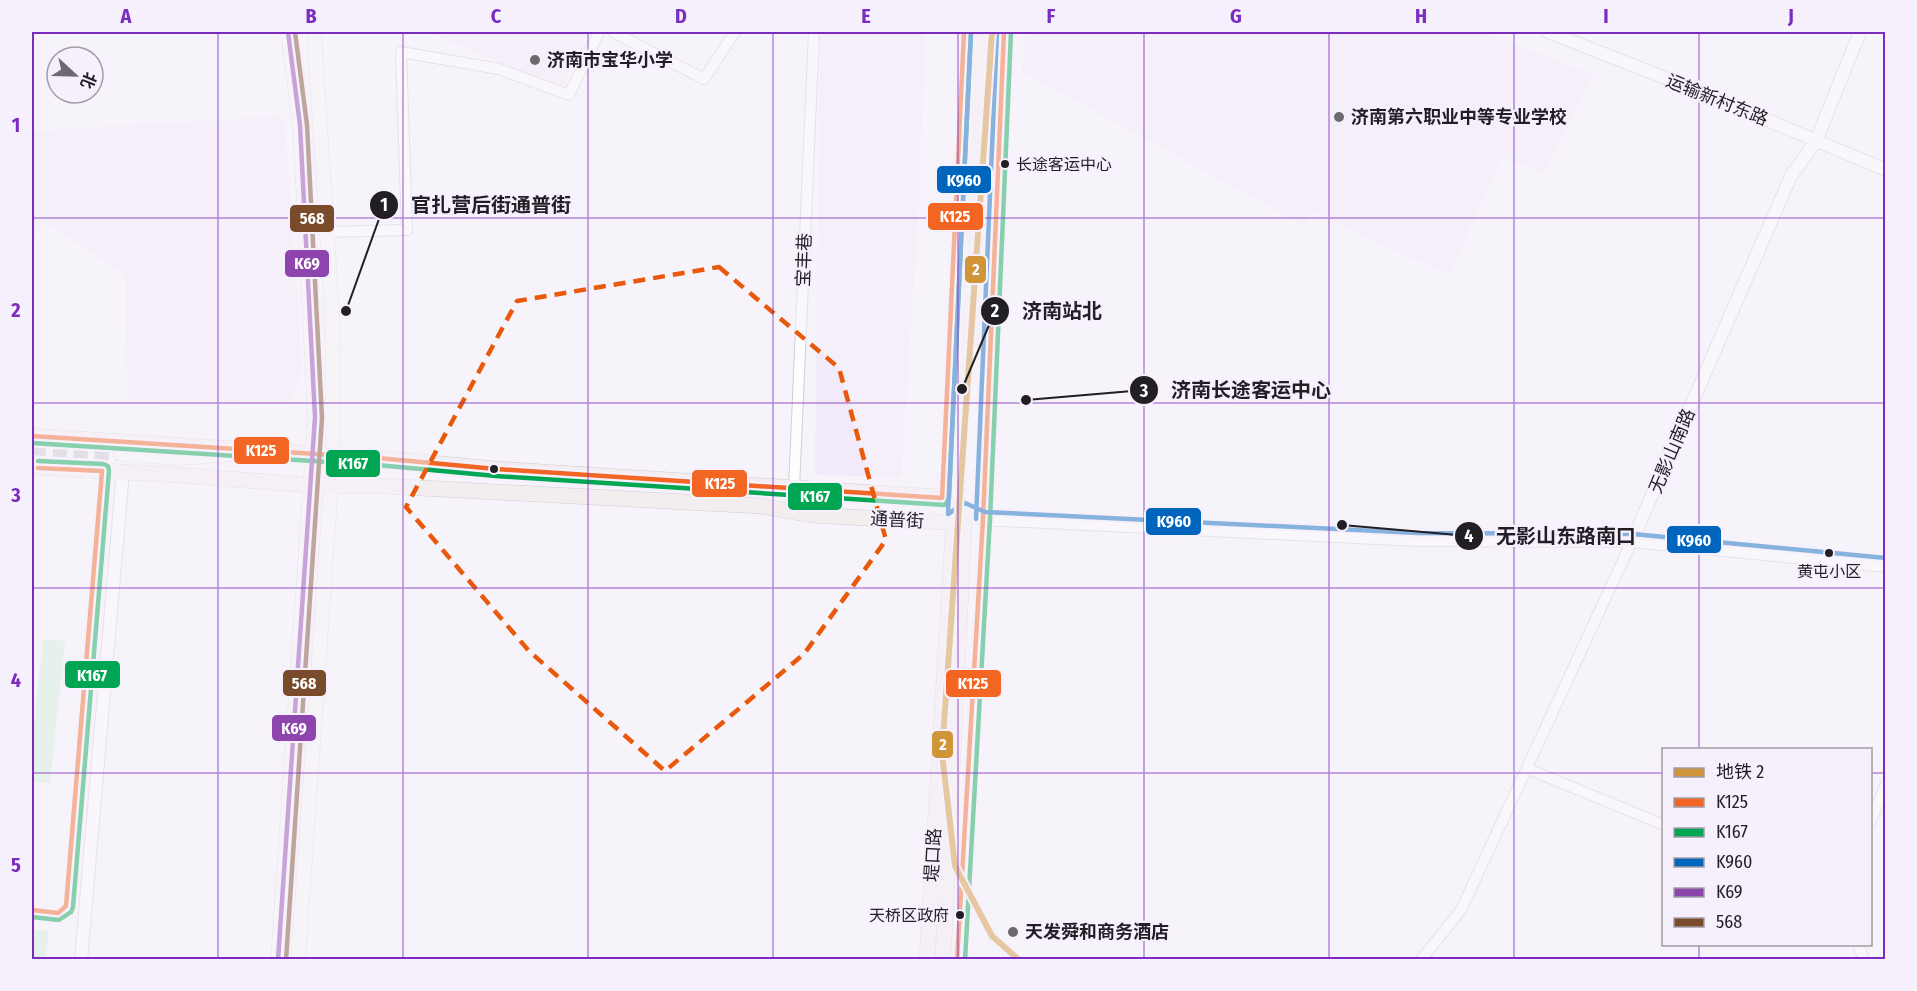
<svg xmlns="http://www.w3.org/2000/svg" width="1917" height="991" font-family="'Fira Sans Condensed','Noto Sans SC',sans-serif">
  <style>
    .built { fill: #f2eaf9 }
    .green { fill: #d6f0d9 }
    .lines { fill: none; stroke-linecap: round; stroke-linejoin: round }
    .secondary-tunnel { stroke: #cbc8cf; stroke-width: 14; stroke-dasharray: 14 7; stroke-linecap: butt }
    .minor-casing { stroke: #d1ced4; stroke-width: 12 }
    .tertiary-casing { stroke: #d1ced4; stroke-width: 14 }
    .secondary-casing { stroke: #d1ced4; stroke-width: 15 }
    .primary-casing { stroke: #cfced2; stroke-width: 16 }
    .minor { stroke: #fefdfe; stroke-width: 10 }
    .tertiary { stroke: #fefdfe; stroke-width: 12 }
    .secondary { stroke: #f9f5f7; stroke-width: 14 }
    .primary { stroke: #f3edef; stroke-width: 15 }
    .bus-1-casing { stroke: #f6f0fd; stroke-width: 9 }
    .bus-2-casing { stroke: #f6f0fd; stroke-width: 9 }
    .bus-3-casing { stroke: #f6f0fd; stroke-width: 9 }
    .bus-4-casing { stroke: #f6f0fd; stroke-width: 9 }
    .bus-5-casing { stroke: #f6f0fd; stroke-width: 9 }
    .bus-1 { stroke: #f26522; stroke-width: 4.5 }
    .bus-2 { stroke: #00a651; stroke-width: 4.5 }
    .bus-3 { stroke: #0065bd; stroke-width: 4.5 }
    .bus-4 { stroke: #8e44ad; stroke-width: 4.5 }
    .bus-5 { stroke: #7a4b2a; stroke-width: 4.5 }
    .metro-1-casing { stroke: #f6f0fd; stroke-width: 10 }
    .metro-1 { stroke: #d09439; stroke-width: 6 }
    .marked { fill: none; stroke: #e8590c; stroke-width: 4.5; stroke-dasharray: 12 8; stroke-linejoin: round }
    .grid { fill: none; stroke: #7b2cbf; stroke-width: 1.5; stroke-opacity: 0.55 }
    .poi-dot { fill: #6c696f; stroke: #f6f0fd; stroke-width: 2 }
    .bus-dot { fill: #211e24; stroke: #f6f0fd; stroke-width: 2 }
    .labels { text-anchor: middle; dominant-baseline: central; stroke-width: 4.5; stroke-linejoin: round; paint-order: stroke }
    .bus-label { font-size: 16px; fill: #211e24; stroke: #f6f0fd; text-anchor: start }
    .poi-label { font-size: 18px; font-weight: bold; fill: #211e24; stroke: #f6f0fd; text-anchor: start }
    .street-label { font-size: 18px; fill: #211e24; stroke: #f6f0fd }
    .leader { fill: none; stroke: #211e24; stroke-width: 2 }
    .callout-dot { fill: #211e24; stroke: #f6f0fd; stroke-width: 2 }
    .mark-label { font-size: 18px; text-anchor: middle; font-weight: bold; fill: #fff }
    .callout-label { font-size: 20px; text-anchor: middle; font-weight: bold; fill: #211e24; stroke: #f6f0fd; stroke-width: 4.5; stroke-linejoin: round; paint-order: stroke }
    .line-badge { stroke: #f6f0fd; stroke-width: 2 }
    .badge-label { font-size: 16px; text-anchor: middle; font-weight: bold; fill: #fff }
    .neatline { fill: none; stroke: #7b2cbf; stroke-width: 2 }
    .grid-label { font-size: 20px; text-anchor: middle; font-weight: bold; fill: #7b2cbf }
  </style>
  <rect width="100%" height="100%" fill="#f6f3fa"/>
  <!-- built -->
  <path class="built" d="M428 32H588L562 88Z
    M820 32H925L919 200 901 477 815 475Z
    M1026 32H1486L1593 75 1545 173 1501 158 1449 275 1310 211 1303 225 1022 71Z
    M284 116 302 367 289 404 127 399 126 276 45 222 34 237 32 226V131Z"/>
  <!-- green -->
  <path class="green" d="M43 639 65 641 50 783 32 782V741Z
    M32 929 49 931 46 959H32Z"/>
  <g class="lines">
    <!-- secondary-tunnel -->
    <path class="secondary-tunnel" d="M32 448 121 454"/>
    <defs>
      <path id="minor" d="M613 32 704 79 735 32
        M328 232 407 230 401 52 499 69 569 95 599 32
        M794 488 814 32
        M1528 769 1664 825
        M1870 823 1886 784
        M1858 944 1864 960
        M1421 960 1461 910 1632 541"/>
      <path id="tertiary" d="M1548 32 1696 90 1886 170
        M965 510 983 519 1418 540 1632 541 1886 566
        M1632 541 1791 176 1816 141 1860 32
        M81 960 123 471"/>
      <path id="secondary" d="M121 454 179 458 235 454
        M278 960 315 417 300 125 288 32
        M298 960 333 456 332 311 314 32"/>
      <path id="primary" d="M973 339 989 32
        M32 436 378 458 496 469 955 498 965 510 953 522H940L811 515 761 506 383 486 310 485 176 475 32 467
        M927 960 955 498 977 32
        M943 960 965 507"/>
    </defs>
    <!-- minor casing -->
    <use href="#minor" class="minor-casing"/>
    <!-- tertiary casing -->
    <use href="#tertiary" class="tertiary-casing"/>
    <!-- secondary casing -->
    <use href="#secondary" class="secondary-casing"/>
    <!-- primary casing -->
    <use href="#primary" class="primary-casing"/>
    <!-- minor -->
    <use href="#minor" class="minor"/>
    <!-- tertiary -->
    <use href="#tertiary" class="tertiary"/>
    <!-- secondary -->
    <use href="#secondary" class="secondary"/>
    <!-- primary -->
    <use href="#primary" class="primary"/>
    <defs>
      <path id="bus-1" d="M32 436 378 458 496 469 942 498 964 32
        M32 910 58 913 66 906 102 471 38 468
        M957 960 983 519 1004 32"/>
      <path id="bus-2" d="M32 443 377 465 496 476 945 505 949 498 971 32
        M32 917 59 920 71 912 73 907 109 471 108 466 103 464 38 461
        M965 960 990 519 1011 32"/>
      <path id="bus-3" d="M971 32 948 514 965 503 985 512 1418 533 1633 534 1886 558
        M976 519 997 32"/>
      <path id="bus-4" d="M278 960 315 417 300 125 288 32"/>
      <path id="bus-5" d="M286 960 322 418 307 125 295 32"/>
    </defs>
    <!-- bus-1 casing -->
    <use href="#bus-1" class="bus-1-casing"/>
    <!-- bus-2 casing -->
    <use href="#bus-2" class="bus-2-casing"/>
    <!-- bus-3 casing -->
    <use href="#bus-3" class="bus-3-casing"/>
    <!-- bus-4 casing -->
    <use href="#bus-4" class="bus-4-casing"/>
    <!-- bus-5 casing -->
    <use href="#bus-5" class="bus-5-casing"/>
    <!-- bus-1 -->
    <use href="#bus-1" class="bus-1"/>
    <!-- bus-2 -->
    <use href="#bus-2" class="bus-2"/>
    <!-- bus-3 -->
    <use href="#bus-3" class="bus-3"/>
    <!-- bus-4 -->
    <use href="#bus-4" class="bus-4"/>
    <!-- bus-5 -->
    <use href="#bus-5" class="bus-5"/>
    <defs>
      <path id="metro-1" d="M992 32 942 753 955 866 992 936 1019 960"/>
    </defs>
    <!-- metro-1 casing -->
    <use href="#metro-1" class="metro-1-casing"/>
    <!-- metro-1 -->
    <use href="#metro-1" class="metro-1"/>
  </g>
  <!-- marked area -->
  <path d="M0 0H1917V991H0ZM719 267 839 368 886 540 804 654 665 771 529 651 406 507 517 301Z" fill="#f6f3fa" fill-opacity=".55" fill-rule="evenodd"/>
  <path class="marked" d="M719 267 839 368 886 540 804 654 665 771 529 651 406 507 517 301Z"/>
  <!-- grid -->
  <path class="grid" d="M218 32V960M403 32V960M588 32V960M773 32V960M958 32V960M1144 32V960M1329 32V960M1514 32V960M1699 32V750M32 218H1886M32 403H1886M32 588H1886M32 773H1664M1870 773H1886M1699 944V960"/>
  <!-- markers -->
  <g class="poi-dot">
    <circle cx="535" cy="60" r="6"/>
    <circle cx="1339" cy="117" r="6"/>
    <circle cx="1013" cy="932" r="6"/>
  </g>
  <g class="bus-dot">
    <circle cx="1005" cy="164" r="5"/>
    <circle cx="494" cy="469" r="5"/>
    <circle cx="1829" cy="553" r="5"/>
    <circle cx="960" cy="915" r="5"/>
  </g>
  <g class="labels">
    <!-- bus labels -->
    <g class="bus-label">
      <text x="1016" y="164">长途客运中心</text>
      <text x="1829" y="571" text-anchor="middle">黄屯小区</text>
      <text x="949" y="915" text-anchor="end">天桥区政府</text>
    </g>
    <!-- poi labels -->
    <g class="poi-label">
      <text x="547" y="60">济南市宝华小学</text>
      <text x="1351" y="117">济南第六职业中等专业学校</text>
      <text x="1025" y="932">天发舜和商务酒店</text>
    </g>
    <!-- street labels -->
    <g class="street-label">
      <text transform="translate(1717 100) rotate(22)">运输新村东路</text>
      <text transform="translate(804 260) rotate(-88)">宝丰巷</text>
      <text transform="translate(1672 451) rotate(-67)">无影山南路</text>
      <text transform="translate(897 520) rotate(3)">通普街</text>
      <text transform="translate(933 855) rotate(-87)">堤口路</text>
    </g>
  </g>
  <!-- callouts -->
  <path class="leader" d="M346 311L384 205M962 389L995 311M1026 400L1144 390M1342 525L1469 536"/>
  <g class="callout-dot">
    <circle cx="346" cy="311" r="6"/>
    <circle cx="962" cy="389" r="6"/>
    <circle cx="1026" cy="400" r="6"/>
    <circle cx="1342" cy="525" r="6"/>
    <circle cx="384" cy="205" r="15"/>
    <circle cx="995" cy="311" r="15"/>
    <circle cx="1144" cy="390" r="15"/>
    <circle cx="1469" cy="536" r="15"/>
  </g>
  <g class="mark-label">
    <text x="384" y="211">1</text>
    <text x="995" y="317">2</text>
    <text x="1144" y="397">3</text>
    <text x="1469" y="542">4</text>
  </g>
  <g class="callout-label">
    <text x="491" y="212">官扎营后街通普街</text>
    <text x="1062" y="318">济南站北</text>
    <text x="1251" y="397">济南长途客运中心</text>
    <text x="1566" y="543">无影山东路南口</text>
  </g>
  <g class="line-badge">
    <rect x="936" y="165" width="56" height="29" rx="6" fill="#0065bd"/>
    <rect x="927" y="202" width="57" height="29" rx="6" fill="#f26522"/>
    <rect x="289" y="204" width="46" height="29" rx="6" fill="#7a4b2a"/>
    <rect x="284" y="249" width="46" height="29" rx="6" fill="#8e44ad"/>
    <rect x="964" y="255" width="23" height="29" rx="6" fill="#d09439"/>
    <rect x="233" y="436" width="57" height="29" rx="6" fill="#f26522"/>
    <rect x="325" y="449" width="56" height="29" rx="6" fill="#00a651"/>
    <rect x="691" y="469" width="57" height="29" rx="6" fill="#f26522"/>
    <rect x="787" y="482" width="56" height="29" rx="6" fill="#00a651"/>
    <rect x="1145" y="507" width="57" height="29" rx="6" fill="#0065bd"/>
    <rect x="1666" y="525" width="56" height="29" rx="6" fill="#0065bd"/>
    <rect x="64" y="660" width="57" height="29" rx="6" fill="#00a651"/>
    <rect x="282" y="669" width="45" height="28" rx="6" fill="#7a4b2a"/>
    <rect x="945" y="669" width="57" height="29" rx="6" fill="#f26522"/>
    <rect x="271" y="714" width="46" height="28" rx="6" fill="#8e44ad"/>
    <rect x="931" y="730" width="23" height="29" rx="6" fill="#d09439"/>
  </g>
  <g class="badge-label">
    <text x="964" y="186">K960</text>
    <text x="955" y="222">K125</text>
    <text x="312" y="224">568</text>
    <text x="307" y="269">K69</text>
    <text x="976" y="275">2</text>
    <text x="261" y="456">K125</text>
    <text x="353" y="469">K167</text>
    <text x="720" y="489">K125</text>
    <text x="815" y="502">K167</text>
    <text x="1174" y="527">K960</text>
    <text x="1694" y="546">K960</text>
    <text x="92" y="681">K167</text>
    <text x="304" y="689">568</text>
    <text x="973" y="689">K125</text>
    <text x="294" y="734">K69</text>
    <text x="943" y="750">2</text>
  </g>
  <!-- border -->
  <rect width="1917" height="991" fill="none" stroke="#f6f0fd" stroke-width="66"/>
  <!-- legend -->
  <rect x="1662" y="748" width="210" height="198" fill="#f6f0fd" stroke="#a19ca6" stroke-width="1.5"/>
  <rect x="1674" y="768" width="30" height="9" fill="#d09439" stroke="#a19ca6" stroke-width="1.5"/>
  <text x="1716" y="778" font-size="18" fill="#211e24">地铁 2</text>
  <rect x="1674" y="798" width="30" height="9" fill="#f26522" stroke="#a19ca6" stroke-width="1.5"/>
  <text x="1716" y="808" font-size="18" fill="#211e24">K125</text>
  <rect x="1674" y="828" width="30" height="9" fill="#00a651" stroke="#a19ca6" stroke-width="1.5"/>
  <text x="1716" y="838" font-size="18" fill="#211e24">K167</text>
  <rect x="1674" y="858" width="30" height="9" fill="#0065bd" stroke="#a19ca6" stroke-width="1.5"/>
  <text x="1716" y="868" font-size="18" fill="#211e24">K960</text>
  <rect x="1674" y="888" width="30" height="9" fill="#8e44ad" stroke="#a19ca6" stroke-width="1.5"/>
  <text x="1716" y="898" font-size="18" fill="#211e24">K69</text>
  <rect x="1674" y="918" width="30" height="9" fill="#7a4b2a" stroke="#a19ca6" stroke-width="1.5"/>
  <text x="1716" y="928" font-size="18" fill="#211e24">568</text>
  <!-- north arrow -->
  <g transform="translate(75 75) rotate(112)"><circle r="28" fill="#f6f0fd" stroke="#a19ca6" stroke-width="1.5"/>
  <path d="M0-4.5L10 22L0 15L-10 22Z" fill="#6c696f"/>
  <text y="-9" font-size="16" font-weight="bold" text-anchor="middle" fill="#211e24">北</text>
  </g>
  <rect x="33" y="33" width="1851" height="925" class="neatline"/>
  <g class="grid-label">
    <text x="126" y="23">A</text>
    <text x="311" y="23">B</text>
    <text x="496" y="23">C</text>
    <text x="681" y="23">D</text>
    <text x="866" y="23">E</text>
    <text x="1051" y="23">F</text>
    <text x="1236" y="23">G</text>
    <text x="1421" y="23">H</text>
    <text x="1606" y="23">I</text>
    <text x="1791" y="23">J</text>
    <text x="16" y="132">1</text>
    <text x="16" y="317">2</text>
    <text x="16" y="502">3</text>
    <text x="16" y="687">4</text>
    <text x="16" y="872">5</text>
  </g>
</svg>
